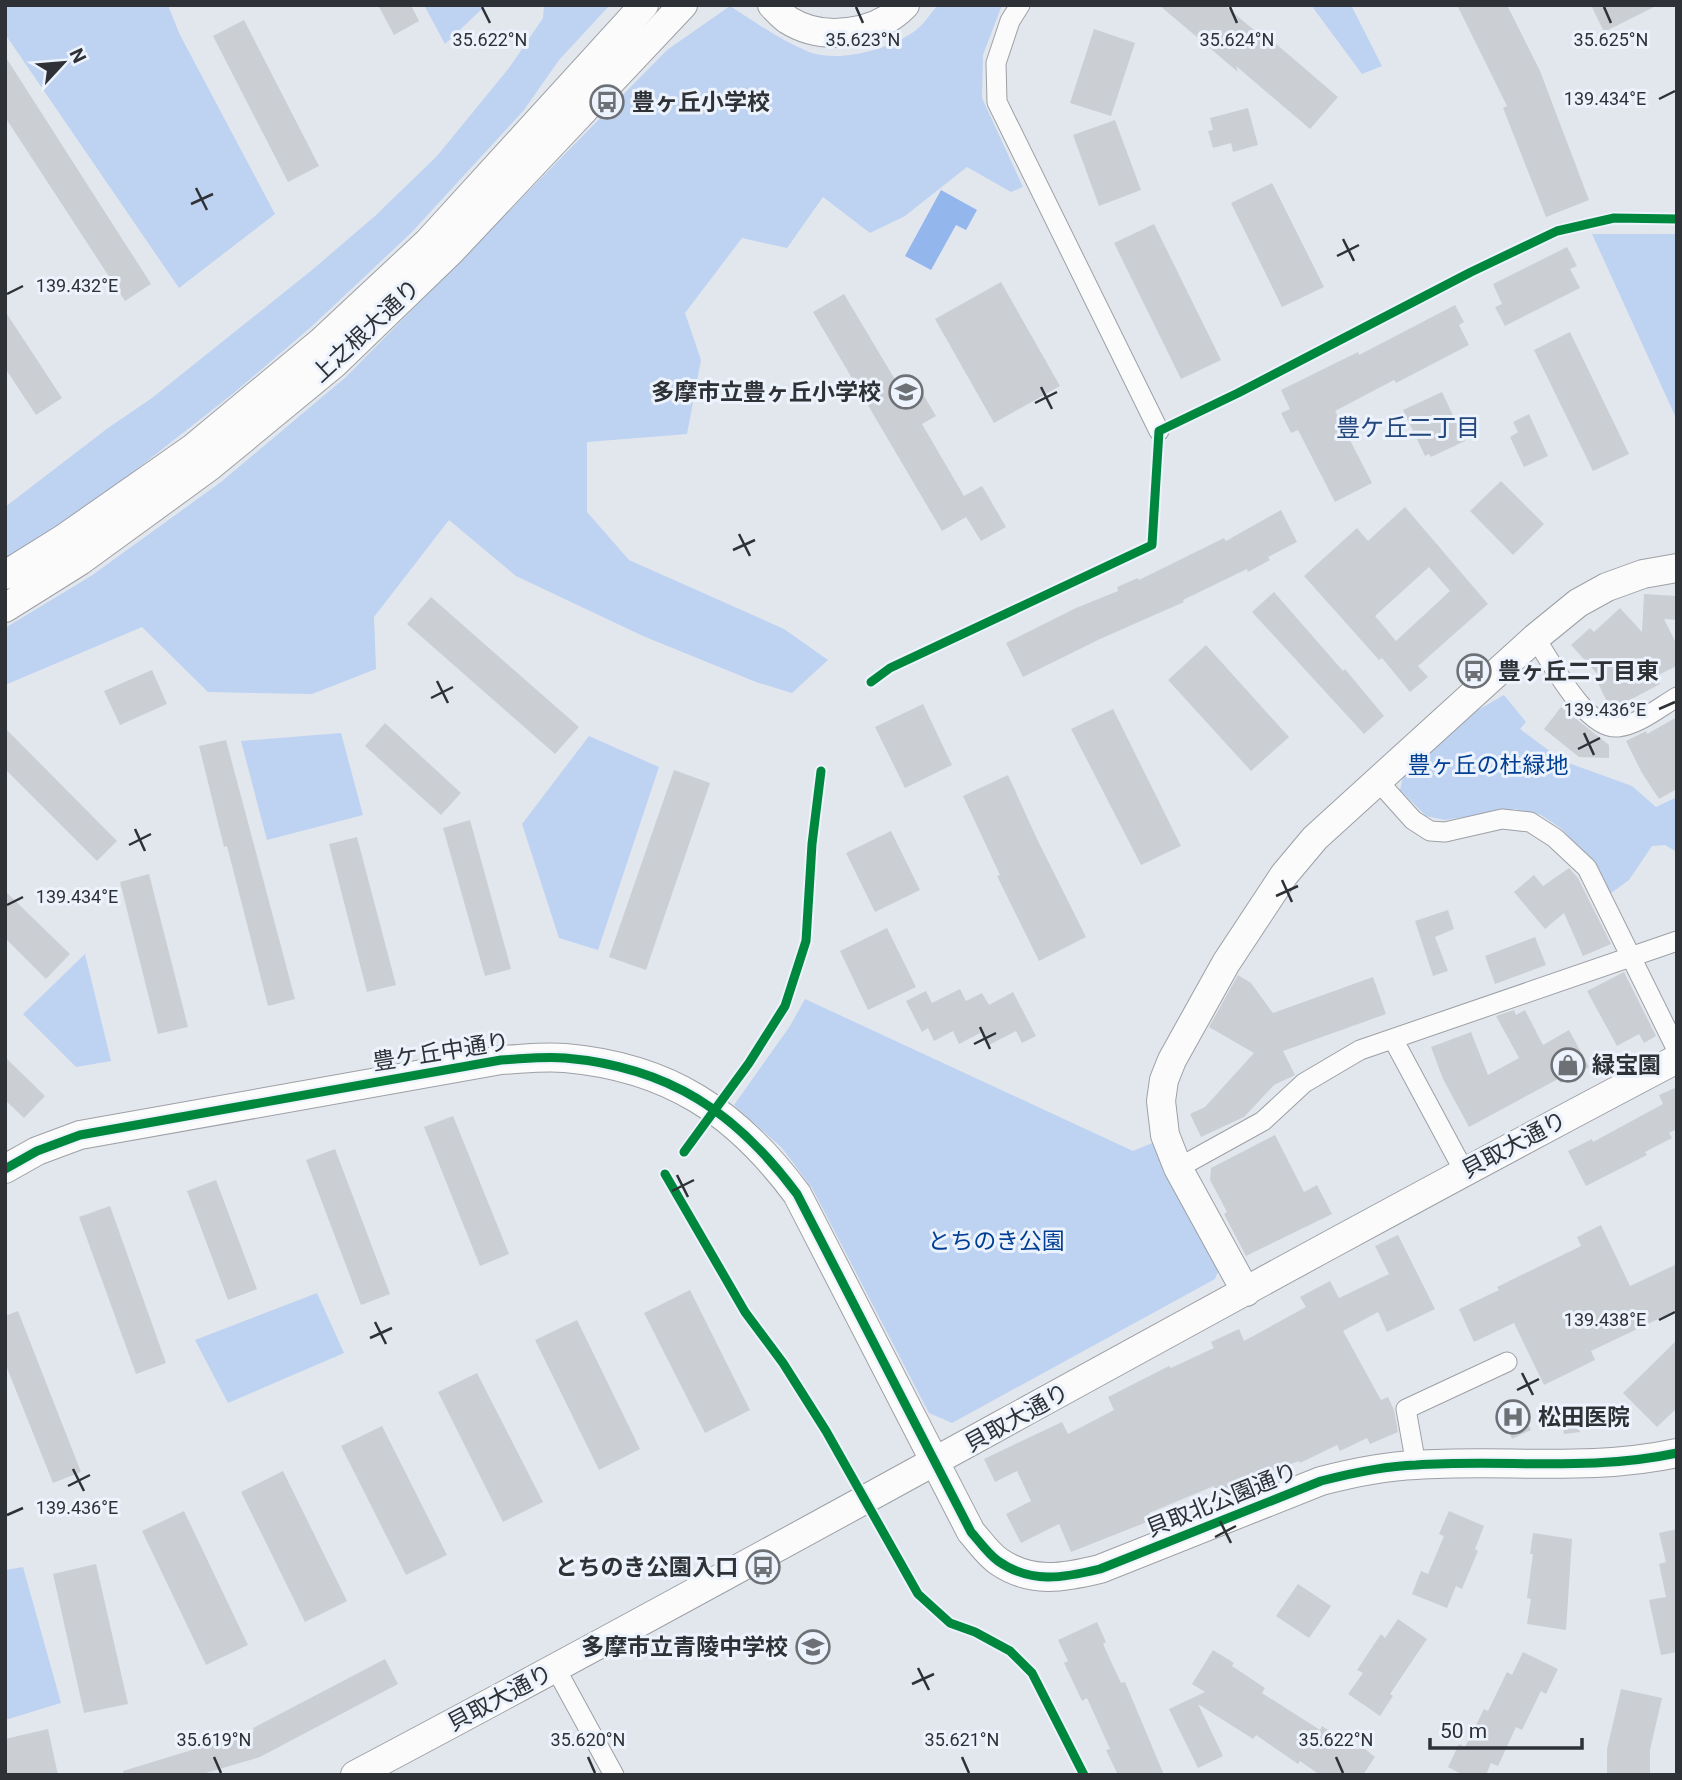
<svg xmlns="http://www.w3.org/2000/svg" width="1682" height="1780" font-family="Roboto,'Noto Sans JP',sans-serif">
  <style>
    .green { fill: #bed2f1 }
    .water { fill: #93b6ec }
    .building { fill: #cbcfd4; fill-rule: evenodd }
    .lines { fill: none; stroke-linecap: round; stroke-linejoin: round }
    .street-casing { stroke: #9da0a5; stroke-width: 21 }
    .secondary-casing { stroke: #9da0a5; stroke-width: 30 }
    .street { stroke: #fbfbfc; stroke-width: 19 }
    .secondary { stroke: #fbfbfc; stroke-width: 28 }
    .cycleway-casing { stroke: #ecf3fd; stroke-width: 13 }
    .cycleway { stroke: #00873e; stroke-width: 9 }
    .ticks { fill: none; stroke: #2e3136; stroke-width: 2.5 }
    .labels { text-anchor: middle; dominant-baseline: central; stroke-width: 6; stroke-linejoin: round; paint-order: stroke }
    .poi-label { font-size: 23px; font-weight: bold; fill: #2e3136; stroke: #ecf3fd; text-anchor: start }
    .street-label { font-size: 23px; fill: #2e3136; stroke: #ecf3fd }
    .park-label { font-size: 23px; fill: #003f94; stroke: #ecf3fd }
    .neighbourhood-label { font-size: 24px; fill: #24477d; stroke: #ecf3fd }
    .ticks-label { font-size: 18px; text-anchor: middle; fill: #2e3136; stroke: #ecf3fd; stroke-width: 6; stroke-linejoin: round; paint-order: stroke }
  </style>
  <rect width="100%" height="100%" fill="#e2e7ee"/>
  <!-- green -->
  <path class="green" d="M5 5H168L179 33 275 214 179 288 5 34Z
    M424 5H486L445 44Z
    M544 5H610L559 60 524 110 411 233 311 327 235 392 58 531 5 565V507L108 428 152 398 312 270 375 216 437 156 509 68 543 18Z
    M938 5H1002L983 55 982 98 1023 187 1011 192 967 167 905 216 870 233 823 197 787 248 742 238 685 313 701 360 687 434 587 442V512L629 560 784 629 828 660 792 693 756 682 643 636 516 576 449 520 374 617 376 669 312 694 208 692 142 627 5 685V628L91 576 221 482 346 377 667 50 730 6C755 22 781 41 809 52 838 63 887 50 912 33 922 27 930 14 938 5Z
    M1311 5H1351L1382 66 1362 74Z
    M1592 234H1677V420Z
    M1504 695 1526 722 1520 729 1563 761 1632 786 1656 807 1677 797V852L1665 845 1652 846 1629 880 1610 894 1598 870 1562 829 1541 815 1515 809 1445 820 1426 816 1400 790 1403 777 1473 713Z
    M341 733 363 815 267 840 241 741Z
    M589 736 659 767 598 950 559 938 522 824Z
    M85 954 111 1061 76 1067 23 1014Z
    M805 999 1133 1151 1155 1142 1221 1265 1215 1279 952 1423 929 1413 812 1188 782 1148 734 1105 790 1026Z
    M317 1293 344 1353 228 1403 195 1340Z
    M23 1567 61 1703 5 1720V1570Z"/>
  <!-- water -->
  <path class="water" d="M941 190 977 210 966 230 956 225 931 270 905 256Z"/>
  <!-- building -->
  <path class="building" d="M378 5H411L419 21 394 35Z
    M1159 5H1224L1260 35 1262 32 1338 97 1310 129 1236 66 1238 72Z
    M1457 5H1507L1540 71 1589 200 1546 217 1503 108 1507 106Z
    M1591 5H1658L1604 32Z
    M244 20 319 166 288 182 213 36Z
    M1094 29 1135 43 1111 116 1070 103Z
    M5 56 151 284 125 301 5 117Z
    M1248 108 1258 145 1233 152 1231 143 1213 148 1208 131 1213 130 1210 118Z
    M1115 120 1141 190 1099 206 1073 135Z
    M1272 183 1324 287 1282 307 1231 203Z
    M1154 224 1221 360 1181 379 1114 243Z
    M1567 247 1577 266 1570 269 1580 288 1505 326 1495 307 1502 304 1493 284Z
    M1001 282 1060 386 994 423 935 319Z
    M844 294 903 393 917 384 936 416 922 424 964 496 982 486 1006 527 981 541 966 517 942 531 813 312Z
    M1455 305 1464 322 1459 325 1469 345 1396 383 1394 380 1335 411 1372 483 1335 502 1298 430 1291 433 1281 413 1290 409 1281 390 1358 352 1359 355Z
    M5 311 62 398 36 415 5 368Z
    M1570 332 1629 454 1593 471 1534 350Z
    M1442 392 1465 441 1431 457 1429 454 1425 456 1403 410Z
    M1529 414 1548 456 1524 467 1510 437 1518 432 1513 422Z
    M1501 481 1544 524 1513 555 1470 511Z
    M1405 507 1488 604 1418 666 1428 677 1410 692 1382 658 1379 660 1304 576 1357 528 1368 541ZM1429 567 1450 591 1396 641 1375 616Z
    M1281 510 1297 542 1268 557 1270 560 1248 572 1247 569 1183 600 1184 602 1100 639 1023 677 1006 643 1076 608 1118 591 1117 587 1138 578 1139 580 1224 538 1226 541Z
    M1274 592 1343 671 1345 669 1384 716 1364 734 1252 612Z
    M1644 594 1677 596V620L1664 619 1677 645V666L1656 676 1660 684 1611 710 1596 679 1600 677 1571 645 1590 628 1594 632 1620 608 1642 632Z
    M431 597 579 727 555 754 407 624Z
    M1206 645 1289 737 1251 771 1168 680Z
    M152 670 167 704 120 725 104 691Z
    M923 704 952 765 905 788 875 727Z
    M1561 707 1609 745V758L1579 757 1544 729Z
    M1113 709 1181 846 1141 865 1071 729Z
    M1677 717V789L1659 799 1642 773 1626 741 1646 731 1647 734Z
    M385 723 461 793 441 815 365 746Z
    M5 728 117 841 97 861 5 769Z
    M226 740 295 999 268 1006 227 846 224 847 199 746Z
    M674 770 710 783 646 970 609 957Z
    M1008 775 1037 839 1086 937 1039 961 997 876 1000 875 963 796Z
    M470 820 511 969 485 976 443 828Z
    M891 831 920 890 875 912 846 853Z
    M357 837 396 985 367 992 329 844Z
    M1569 868 1578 878 1611 944 1583 956 1564 913 1545 929 1514 892 1534 875 1543 886Z
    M149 874 188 1027 158 1034 120 882Z
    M5 891 70 954 46 979 5 938Z
    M1448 910 1454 929 1435 937 1448 971 1433 976 1415 921Z
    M887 928 916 987 868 1010 840 951Z
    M1535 937 1546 965 1495 984 1485 956Z
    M1624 972 1656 1036 1644 1043 1639 1034 1617 1046 1587 991Z
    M1238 975 1251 983 1273 1013 1373 977 1386 1014 1283 1051 1295 1075 1274 1085 1244 1117 1201 1137 1190 1114 1205 1107 1254 1053 1209 1027Z
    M960 989 966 1001 982 993 989 1005 1013 992 1036 1036 1022 1043 1016 1031 989 1045 982 1032 959 1044 953 1031 934 1041 928 1028 922 1032 906 1001 926 991 932 1003Z
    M1514 1010 1516 1015 1525 1010 1543 1045 1569 1030 1589 1067 1560 1083 1558 1079 1469 1127 1443 1079 1431 1047 1471 1032 1488 1075 1519 1058 1496 1016Z
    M5 1057 45 1096 24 1118 5 1100Z
    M1677 1087V1133L1675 1130 1669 1133 1672 1138 1645 1152 1647 1155 1586 1186 1568 1151 1592 1139 1593 1142 1663 1104 1659 1095Z
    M453 1116 509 1254 480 1266 424 1127Z
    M1275 1135 1304 1192 1317 1185 1332 1214 1246 1256 1224 1214 1227 1212 1210 1180 1211 1168Z
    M335 1149 390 1294 361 1305 306 1160Z
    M216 1180 257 1289 228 1300 187 1191Z
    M110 1206 166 1363 136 1374 79 1217Z
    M1601 1225 1630 1286 1677 1264V1310L1591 1351 1595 1360 1544 1385 1514 1323 1474 1342 1459 1309 1499 1290 1497 1287 1581 1246 1577 1237Z
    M1398 1235 1435 1309 1387 1332 1378 1312 1343 1331 1381 1400 1388 1397 1394 1410 1398 1432 1370 1444 1367 1438 1340 1451 1337 1445 1300 1463 1299 1461 1245 1480 1249 1487 1220 1500 1214 1486 1149 1513 1152 1520 1071 1552 1059 1524 1021 1543 1006 1514 1031 1501 1017 1471 995 1482 984 1459 1062 1422 1068 1434 1114 1410 1108 1397 1169 1366 1171 1368 1214 1348 1211 1342 1239 1329 1244 1341 1306 1307 1300 1297 1330 1281 1339 1298 1389 1274 1375 1246Z
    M690 1290 750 1410 705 1433 644 1313Z
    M18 1311 81 1472 53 1483 5 1363V1316Z
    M577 1320 640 1449 599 1470 535 1340Z
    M1677 1340V1408L1657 1427 1623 1393Z
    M477 1373 543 1502 503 1522 438 1392Z
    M1577 1407 1580 1432 1564 1434 1560 1409Z
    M1523 1413 1531 1430 1512 1439 1501 1416Z
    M382 1426 447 1555 406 1575 341 1446Z
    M283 1471 347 1601 305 1622 241 1492Z
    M184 1511 248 1645 206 1665 142 1531Z
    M1449 1511 1484 1526 1475 1549 1478 1551 1462 1589 1456 1586 1447 1608 1412 1594 1421 1571 1428 1574 1444 1536 1439 1534Z
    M1677 1529V1652L1661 1655 1649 1600 1666 1597 1659 1564 1666 1562 1659 1533Z
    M1533 1533 1572 1539 1566 1630 1527 1624 1531 1599 1527 1598 1533 1554H1530Z
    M96 1564 128 1704 84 1713 53 1574Z
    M1298 1584 1331 1606 1309 1638 1276 1616Z
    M1398 1619 1427 1639 1390 1694 1393 1696 1380 1716 1348 1694 1363 1673 1357 1670 1381 1634 1385 1638Z
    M1097 1622 1106 1642 1103 1644 1121 1683 1125 1682 1164 1775H1118L1106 1750 1110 1749 1087 1698 1082 1701 1064 1663 1068 1661 1058 1640Z
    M1213 1650 1234 1663 1232 1666 1265 1688 1262 1693 1320 1730 1322 1726 1358 1750 1361 1746 1375 1757 1363 1775H1320L1300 1761 1298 1764 1256 1735 1253 1739 1198 1704 1223 1756 1198 1768 1169 1709 1205 1692 1192 1684Z
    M1523 1652 1558 1669 1546 1694 1541 1691 1522 1730 1516 1727 1498 1766 1491 1763 1486 1775H1463L1448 1767 1459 1744 1465 1747 1484 1709 1488 1711 1507 1672 1512 1675Z
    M385 1659 398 1684 260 1757 199 1775H124L123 1771 254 1731 253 1728Z
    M1621 1689 1662 1698 1650 1750V1775H1607V1749Z
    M48 1729 58 1775H5V1739Z"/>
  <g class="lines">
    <defs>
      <path id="street" d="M1020 5 1010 21 996 63 997 102 1159 431
        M1535 638C1551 661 1586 730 1618 727 1638 725 1660 707 1677 697
        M1378 781 1413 820 1430 831 1445 832 1502 819 1530 822 1555 838 1587 868 1677 1050
        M1393 1039 1464 1171
        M1178 1168 1263 1121 1304 1083 1360 1050 1677 941
        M1416 1465 1406 1409 1507 1362
        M556 1669 614 1775"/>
      <path id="secondary" d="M772 5C777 10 782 16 788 20 823 42 876 35 905 5
        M5 575 63 539 193 448 322 341 428 242 644 5
        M5 608 80 561 209 467 334 364 450 252 683 5
        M5 1169 37 1151 80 1135 501 1060C522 1059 545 1056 565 1058 669 1067 736 1112 797 1194L971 1532C979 1541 988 1554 998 1561 1031 1584 1063 1578 1100 1569L1321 1481C1352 1473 1384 1466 1416 1465 1504 1459 1589 1472 1677 1453
        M1246 1292 1178 1168 1165 1135 1161 1101 1164 1080 1172 1060 1226 963 1284 875 1315 838 1535 638 1578 603 1607 587 1643 574 1677 568
        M355 1775C798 1541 1234 1292 1677 1059"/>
    </defs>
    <!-- street casing -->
    <use href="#street" class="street-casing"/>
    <!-- secondary casing -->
    <use href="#secondary" class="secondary-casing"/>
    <!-- street -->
    <use href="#street" class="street"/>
    <!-- secondary -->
    <use href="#secondary" class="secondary"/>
    <defs>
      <path id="cycleway" d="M871 682 890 668 1152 545 1159 431 1238 393 1471 272 1557 231 1614 218 1677 219
        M684 1152 749 1063 785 1006 806 941 812 844 821 771
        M5 1169 37 1151 80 1135 501 1060C522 1059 545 1056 565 1058 669 1067 736 1112 797 1194L971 1532C979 1541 988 1554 998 1561 1031 1584 1063 1578 1100 1569L1321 1481C1352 1473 1384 1466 1416 1465 1504 1459 1589 1472 1677 1453
        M665 1174 745 1312 783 1363 826 1431 918 1594 950 1623 975 1632 1010 1651 1032 1673 1084 1775"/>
    </defs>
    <!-- cycleway casing -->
    <use href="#cycleway" class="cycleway-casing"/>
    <!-- cycleway -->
    <use href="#cycleway" class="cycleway"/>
  </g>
  <!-- ticks -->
  <path class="ticks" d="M482 7 490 23M856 7 863 23M1230 7 1237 23M1604 7 1611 23M1659 99 1675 91M196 188 207 210M191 204 213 194M1343 239 1354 261M1337 256 1359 245M7 294 23 286M1041 387 1052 409M1035 403 1057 392M739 534 750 556M733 550 755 540M437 681 448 703M431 698 453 687M1659 709 1675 702M1584 733 1594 755M1578 749 1600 738M135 829 145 851M129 845 151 834M1282 880 1292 902M1276 896 1298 886M7 905 23 897M980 1027 990 1049M974 1044 996 1033M677 1175 688 1197M672 1191 694 1180M1659 1320 1675 1312M375 1322 386 1344M370 1338 392 1328M1522 1373 1533 1395M1517 1390 1539 1379M73 1469 84 1491M68 1486 90 1475M7 1515 23 1508M1220 1521 1231 1543M1215 1537 1236 1526M918 1668 929 1690M912 1684 934 1674M214 1757 221 1773M588 1757 595 1773M962 1757 969 1773M1336 1757 1343 1773"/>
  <!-- icons -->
  <defs>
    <symbol id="bus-ring" viewBox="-11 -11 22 22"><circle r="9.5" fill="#ecf3fd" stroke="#6d7176" stroke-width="1.5"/><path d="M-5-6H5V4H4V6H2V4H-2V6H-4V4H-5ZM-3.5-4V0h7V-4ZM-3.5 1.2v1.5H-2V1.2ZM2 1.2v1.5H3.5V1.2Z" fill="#6d7176"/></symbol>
    <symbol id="school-ring" viewBox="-11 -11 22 22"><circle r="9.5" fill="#ecf3fd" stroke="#6d7176" stroke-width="1.5"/><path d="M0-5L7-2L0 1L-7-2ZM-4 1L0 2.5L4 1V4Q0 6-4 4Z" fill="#6d7176"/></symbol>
    <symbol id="shop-ring" viewBox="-11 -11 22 22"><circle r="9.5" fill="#ecf3fd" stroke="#6d7176" stroke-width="1.5"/><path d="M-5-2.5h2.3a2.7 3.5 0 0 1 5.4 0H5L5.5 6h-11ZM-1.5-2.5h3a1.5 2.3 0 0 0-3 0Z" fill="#6d7176"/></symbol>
    <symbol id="hospital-ring" viewBox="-11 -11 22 22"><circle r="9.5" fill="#ecf3fd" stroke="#6d7176" stroke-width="1.5"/><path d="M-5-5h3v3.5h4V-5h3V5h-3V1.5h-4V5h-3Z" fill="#6d7176"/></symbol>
  </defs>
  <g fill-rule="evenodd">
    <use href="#bus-ring" x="588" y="83" width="38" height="38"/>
    <use href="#school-ring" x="887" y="373" width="38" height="38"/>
    <use href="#bus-ring" x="1455" y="652" width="38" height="38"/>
    <use href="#shop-ring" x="1549" y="1046" width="38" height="38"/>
    <use href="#hospital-ring" x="1494" y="1398" width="38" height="38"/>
    <use href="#bus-ring" x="744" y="1548" width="38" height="38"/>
    <use href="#school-ring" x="794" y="1628" width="38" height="38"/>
  </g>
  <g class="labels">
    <!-- poi labels -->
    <g class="poi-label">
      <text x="632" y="102">豊ヶ丘小学校</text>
      <text x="881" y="392" text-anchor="end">多摩市立豊ヶ丘小学校</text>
      <text x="1498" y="671">豊ヶ丘二丁目東</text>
      <text x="1592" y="1065">緑宝園</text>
      <text x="1538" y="1417">松田医院</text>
      <text x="738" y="1567" text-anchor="end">とちのき公園入口</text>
      <text x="788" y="1647" text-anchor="end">多摩市立青陵中学校</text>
    </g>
    <!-- street labels -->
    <g class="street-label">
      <text transform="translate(366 331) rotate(-43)">上之根大通り</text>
      <text transform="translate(441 1052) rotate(-9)">豊ケ丘中通り</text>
      <text transform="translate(1514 1145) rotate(-28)">貝取大通り</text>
      <text transform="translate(1017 1418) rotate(-29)">貝取大通り</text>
      <text transform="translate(1222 1500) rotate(-22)">貝取北公園通り</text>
      <text transform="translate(500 1698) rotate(-28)">貝取大通り</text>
    </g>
    <!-- park labels -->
    <g class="park-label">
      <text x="1488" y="765">豊ヶ丘の杜緑地</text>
      <text x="996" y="1241">とちのき公園</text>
    </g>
    <!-- neighbourhood labels -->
    <g class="neighbourhood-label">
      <text x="1408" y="428">豊ケ丘二丁目</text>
    </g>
  </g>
  <g class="ticks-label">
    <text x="863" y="46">35.623°N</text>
    <text x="1237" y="46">35.624°N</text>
    <text x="1611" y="46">35.625°N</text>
    <text x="490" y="46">35.622°N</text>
    <text x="1605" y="105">139.434°E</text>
    <text x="77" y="292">139.432°E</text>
    <text x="1605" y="716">139.436°E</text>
    <text x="77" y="903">139.434°E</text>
    <text x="1605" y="1326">139.438°E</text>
    <text x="77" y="1514">139.436°E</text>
    <text x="214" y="1746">35.619°N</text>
    <text x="588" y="1746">35.620°N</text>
    <text x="962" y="1746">35.621°N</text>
    <text x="1336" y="1746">35.622°N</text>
  </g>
  <!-- border -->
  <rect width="1682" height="1780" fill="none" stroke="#2e3136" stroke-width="14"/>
  <!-- north arrow -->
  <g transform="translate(63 63) rotate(64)" stroke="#ecf3fd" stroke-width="5" paint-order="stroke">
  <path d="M0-5L12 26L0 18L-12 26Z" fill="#2e3136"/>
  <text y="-10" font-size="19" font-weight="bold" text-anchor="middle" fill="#2e3136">N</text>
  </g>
  <!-- scale -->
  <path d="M1430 1738v10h152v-10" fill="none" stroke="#2e3136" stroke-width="3.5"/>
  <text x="1440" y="1738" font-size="21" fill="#2e3136" stroke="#ecf3fd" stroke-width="5" paint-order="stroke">50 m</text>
</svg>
